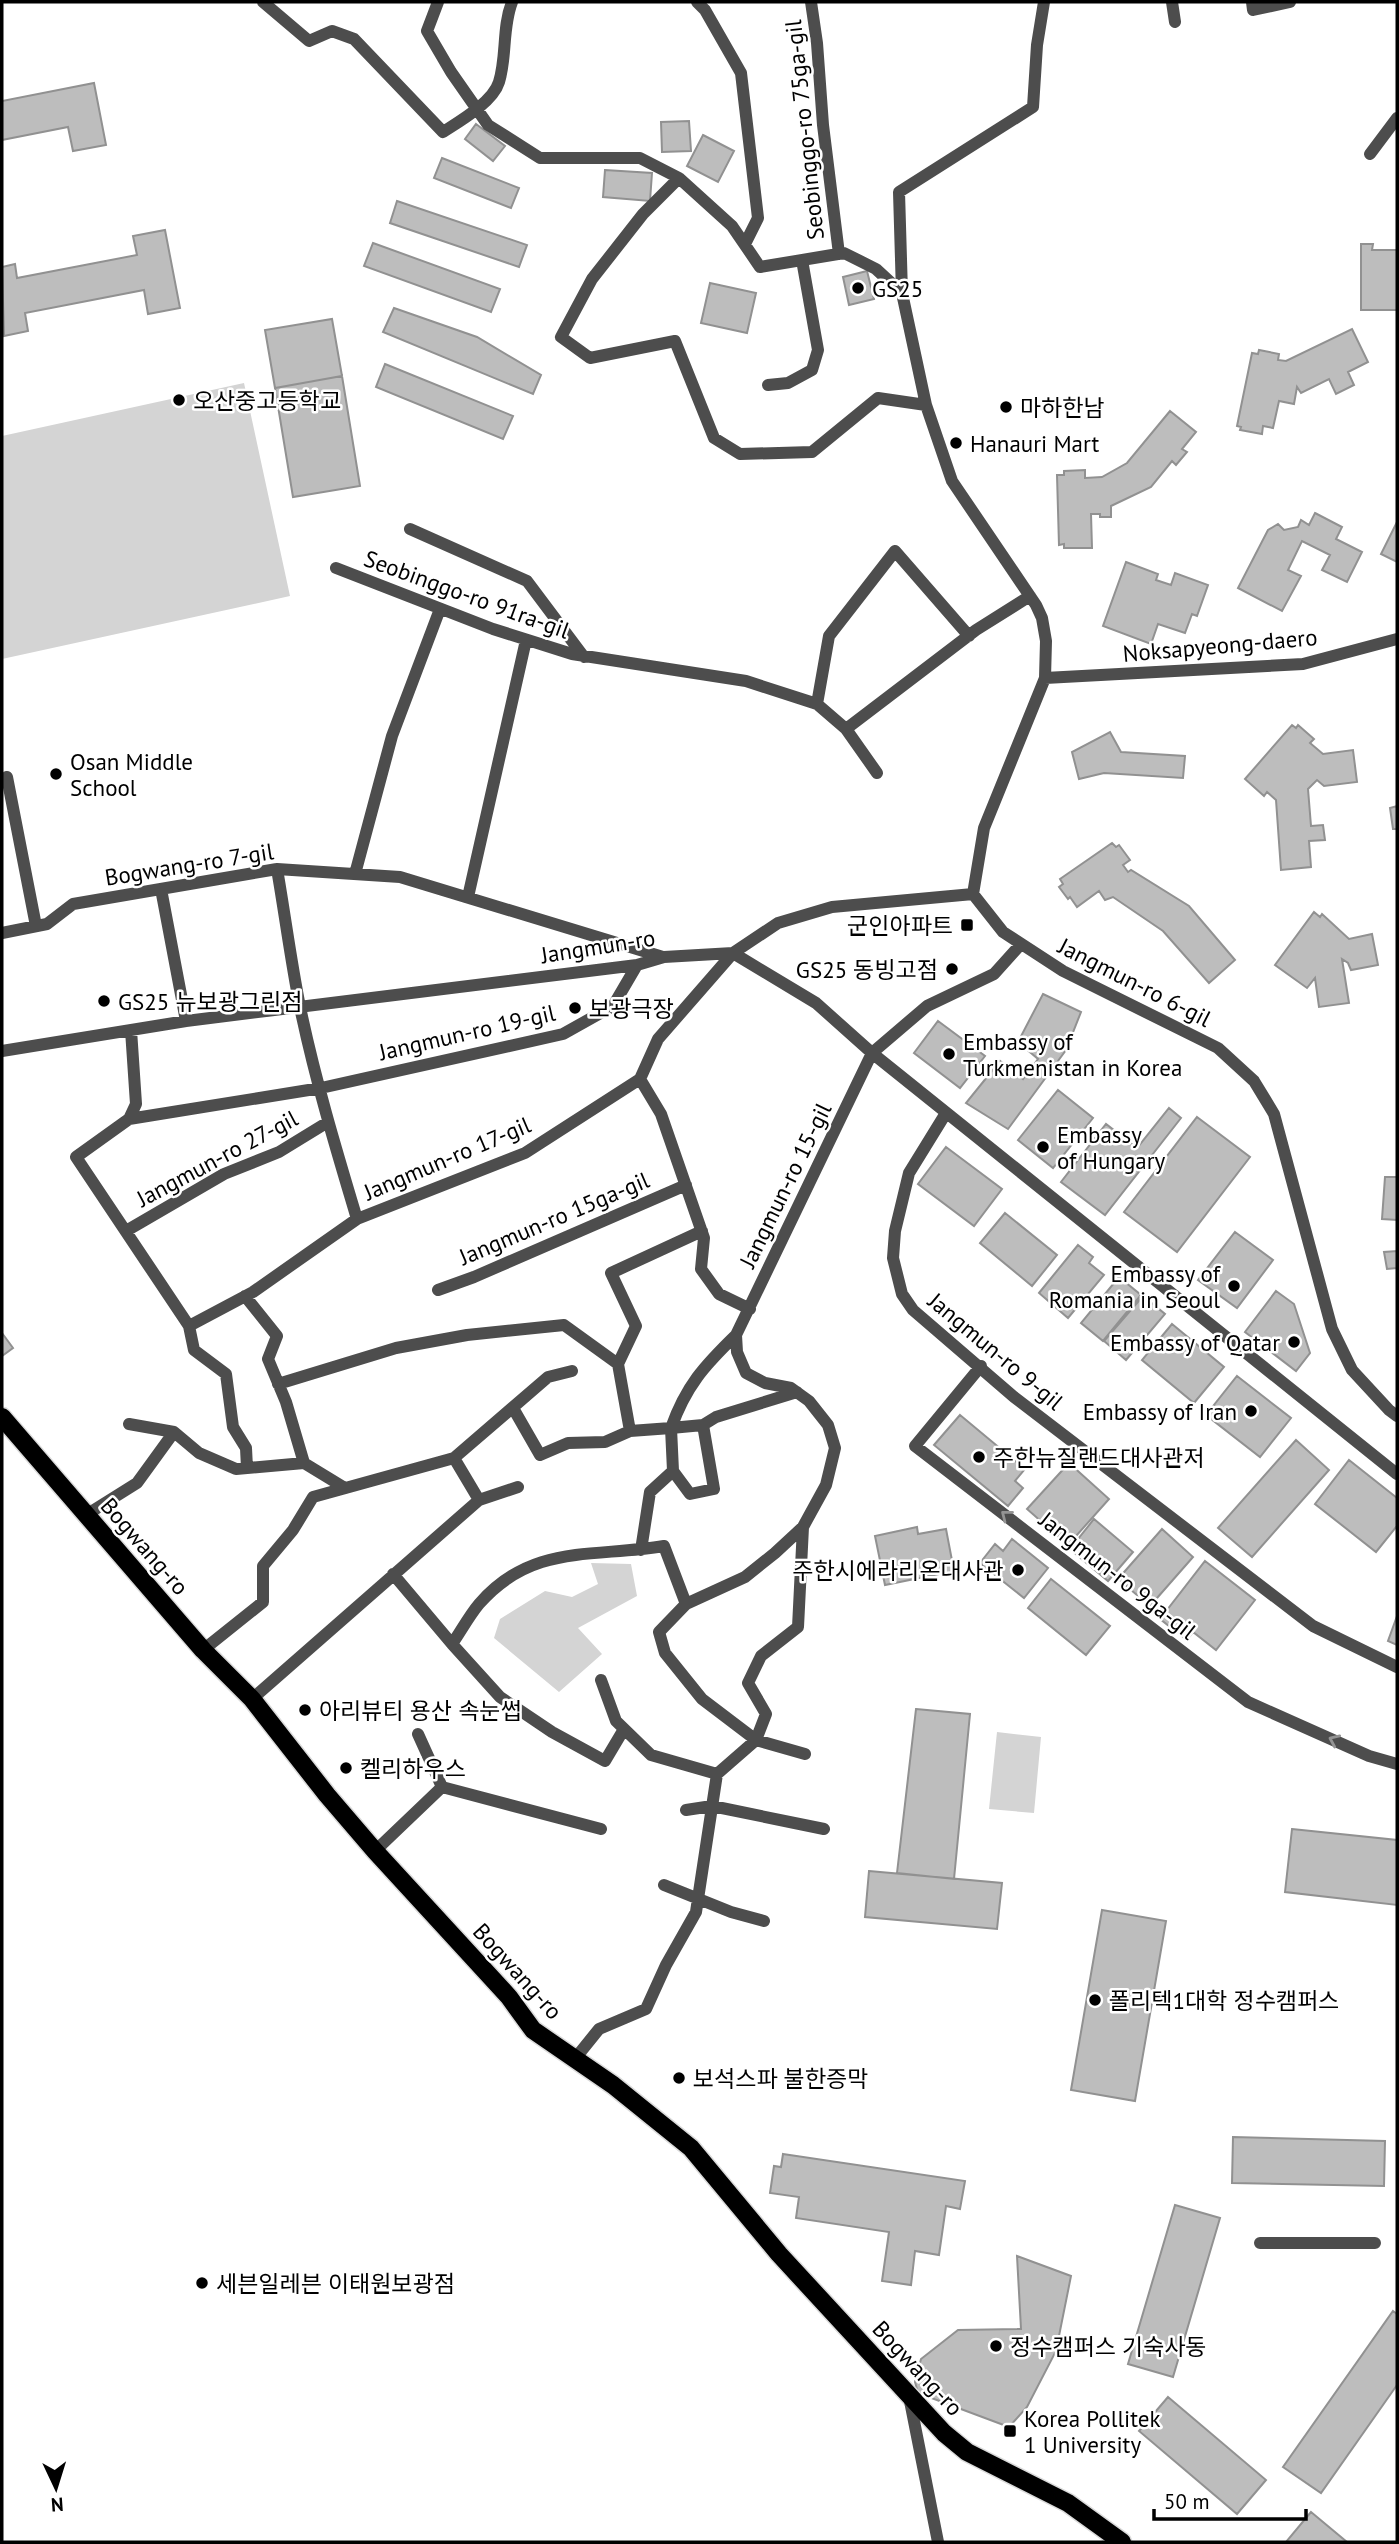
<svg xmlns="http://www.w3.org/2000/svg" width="1399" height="2544" font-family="'PT Sans','Noto Sans KR',sans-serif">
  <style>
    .green { fill: #d4d4d4 }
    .building { fill: #bdbdbd; stroke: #919191; stroke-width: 2 }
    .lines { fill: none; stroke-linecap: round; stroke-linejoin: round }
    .major-casing { stroke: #dbdbdb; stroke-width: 21 }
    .minor { stroke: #4d4d4d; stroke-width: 12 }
    .major { stroke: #000; stroke-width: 18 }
    .oneway { stroke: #949494 }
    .poi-dot { fill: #000; stroke: #fff; stroke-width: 2.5 }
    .labels { text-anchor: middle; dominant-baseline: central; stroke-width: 5; stroke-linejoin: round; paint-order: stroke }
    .street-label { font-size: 23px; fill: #000; stroke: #fff }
    .poi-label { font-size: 23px; fill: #000; stroke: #fff; text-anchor: start }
  </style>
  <rect width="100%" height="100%" fill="#fff"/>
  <!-- green -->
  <path class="green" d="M244 383 290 596 2 659V436Z
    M591 1563 631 1564 637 1596 578 1628 602 1654 559 1692 494 1638 500 1619 545 1591 572 1597 598 1584Z
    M997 1732 1041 1737 1034 1813 989 1809Z"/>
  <!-- building -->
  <path class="building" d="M94 83 106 145 73 151 68 127 2 140V101Z
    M689 121 691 151 662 152 661 122Z
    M476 124 505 146 493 161 465 139Z
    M703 135 734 151 718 182 687 166Z
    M442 158 519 188 511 208 434 178Z
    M605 170 652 173 650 201 603 197Z
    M397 201 527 245 519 267 390 223Z
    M165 230 180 308 148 314 144 290 25 313 28 331 4 336 2 267 15 264 17 278 137 255 133 236Z
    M373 243 500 289 491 312 364 266Z
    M1361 244H1373L1372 250H1397V310H1361Z
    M867 271 874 299 849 305 843 277Z
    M710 283 756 293 747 333 701 323Z
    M394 308 477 337 541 375 533 394 383 332Z
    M332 319 342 376 275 388 265 330Z
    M1352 329 1368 362 1348 372 1354 385 1336 394 1329 379 1301 393 1297 387 1294 404 1279 401 1273 428 1263 426 1262 434 1240 430 1241 427 1237 426 1252 353 1258 354 1259 350 1279 354 1278 360 1286 361Z
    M385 364 513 416 503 439 376 387Z
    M342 376 360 486 293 497 275 388Z
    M1170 411 1196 432 1182 449 1187 452 1176 465 1172 461 1151 487 1111 506V517H1100V514H1091L1092 548H1064V544L1059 545 1057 475H1064V471L1085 470V478L1102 477 1127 463Z
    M1315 513 1342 527 1336 539 1362 552 1347 582 1322 570 1330 555 1302 541 1288 570 1301 576 1282 611 1238 588 1268 530 1278 524 1284 530 1298 527 1301 520 1309 525Z
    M1397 522V562L1381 554Z
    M1126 562 1158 574 1156 580 1171 585 1175 573 1208 585 1197 616 1192 614 1185 633 1158 624 1151 644 1103 626Z
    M1292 725 1296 728 1298 725 1314 739 1310 743 1323 754 1353 750 1357 782 1324 786 1317 780 1308 789 1311 826 1323 825 1325 840 1309 841 1311 867 1281 870 1276 800 1267 792 1264 796 1245 779Z
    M1110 732 1121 752 1185 756 1183 778 1104 773 1079 779 1072 752Z
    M1397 806V829H1393L1390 808Z
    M1112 843 1116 847 1119 845 1130 860 1123 865 1128 872 1131 870 1189 906 1235 960 1209 983 1163 931 1113 897 1105 900 1099 891 1077 907 1070 897 1068 899 1059 887 1063 884 1060 879Z
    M1314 912 1320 917 1322 914 1349 939 1372 934 1378 965 1351 970 1348 963 1342 959 1349 1003 1319 1007 1315 978 1307 988 1275 965Z
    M1043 994 1081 1012 1066 1050 1008 1129 966 1103 1000 1061 1023 1079 1038 1059 1018 1042Z
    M938 1021 985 1056 960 1088 914 1053Z
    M1058 1090 1093 1118 1053 1168 1018 1140Z
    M1169 1108 1181 1118 1105 1215 1061 1182 1106 1124 1137 1148Z
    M1197 1117 1250 1157 1177 1252 1124 1212Z
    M946 1147 1002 1189 974 1226 918 1184Z
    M1385 1177H1397V1220L1382 1219Z
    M1005 1213 1057 1255 1032 1286 980 1243Z
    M1235 1232 1273 1260 1237 1308 1198 1280Z
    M1078 1245 1093 1257 1089 1263 1104 1275 1068 1318 1039 1293Z
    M1397 1251V1268L1387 1269 1384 1252Z
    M1119 1277 1141 1295 1103 1341 1081 1323Z
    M1276 1291 1294 1304 1310 1353 1296 1371 1245 1332Z
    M1143 1296 1165 1314 1126 1360 1104 1341Z
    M1172 1324 1224 1367 1194 1403 1142 1360Z
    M2 1333 13 1348 2 1356Z
    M1237 1376 1291 1418 1260 1457 1206 1415Z
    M960 1415 1025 1469 1015 1481 1023 1488 1008 1506 934 1445Z
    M1296 1440 1329 1470 1252 1557 1218 1528Z
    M1349 1460 1397 1498V1526L1376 1552 1315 1504Z
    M1069 1463 1109 1499 1068 1545 1027 1509Z
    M1094 1519 1133 1552 1108 1581 1070 1549Z
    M917 1527 918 1534 946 1529 954 1571 885 1585 875 1536Z
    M1162 1529 1193 1557 1150 1606 1118 1579Z
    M1012 1539 1048 1568 1024 1598 980 1563 995 1544 1003 1551Z
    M1205 1561 1255 1600 1216 1650 1193 1632 1187 1640 1160 1619Z
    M1051 1579 1110 1626 1086 1655 1028 1608Z
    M1397 1616V1645L1388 1641Z
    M916 1709 970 1714 954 1879 897 1873Z
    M1292 1829 1397 1840V1905L1285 1892Z
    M869 1871 1002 1883 997 1929 865 1917Z
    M1102 1910 1166 1921 1135 2101 1071 2090Z
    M1233 2137 1385 2141 1384 2186 1232 2183Z
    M783 2154 965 2181 960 2209 946 2206 939 2255 915 2251 911 2285 882 2281 889 2232 796 2218 799 2197 770 2193 774 2166 781 2167Z
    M1175 2205 1220 2218 1173 2377 1128 2364Z
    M1017 2256 1071 2276 1056 2351 1027 2407 1009 2427 918 2393 915 2382 921 2359 958 2330 1021 2329Z
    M1393 2311 1397 2314V2385L1321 2493 1283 2467Z
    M1168 2397 1266 2480 1237 2514 1139 2431Z
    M1311 2512 1347 2542H1286Z"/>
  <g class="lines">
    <defs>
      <path id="major" d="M2 1417 203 1650 252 1699 327 1795 375 1851 509 1997 533 2030 613 2085 691 2148 779 2254 944 2433 967 2452 1068 2503 1122 2542"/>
    </defs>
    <!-- major casing -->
    <use href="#major" class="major-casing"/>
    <!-- minor -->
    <path class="minor" d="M263 2 309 41 332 31 354 39 443 132C460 121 493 102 499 82 507 56 502 28 512 2
      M438 2 427 31 451 72 488 125 540 158H640L679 178 732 226 760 267 844 253 876 269 902 293
      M697 2 705 10 741 73 758 218 745 244
      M811 2 817 43 823 125 839 254
      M1172 2 1175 22
      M1252 2 1253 10 1290 2
      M1370 154 1397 118
      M679 178 643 214 592 279 561 337 590 358 675 341 714 438 740 454 812 452 878 398 926 405
      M768 385 788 383 812 370 818 350 802 260
      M410 529 527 581 584 657
      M336 568 493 629 572 654 746 681 817 704 846 729 976 630 1030 596
      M1045 678 1303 664 1397 639
      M817 704 829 636 895 551 969 636
      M846 729 877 773
      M7 777 36 926
      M277 869C285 915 291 962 300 1007 315 1079 336 1149 357 1219
      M355 874 392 736 440 609
      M161 889 186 1021
      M973 894 984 828 1045 678 1046 641 1042 618 1036 605 952 481 926 405 902 293 899 192 1033 107 1037 45 1044 2
      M468 897 526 640
      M2 933 47 924 73 904 277 869 400 877 663 957
      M131 1030 136 1104 129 1119 76 1157 189 1326 194 1350 226 1374 233 1427 246 1448 247 1468
      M2 1051 186 1021 637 965 664 957 733 953 816 1003 872 1053 1397 1474
      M640 1079 661 1114 704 1238 701 1269 719 1294 750 1309
      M946 1113 909 1173 895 1231 893 1258 902 1294 913 1310 1014 1397 1313 1626 1397 1667
      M129 1119 321 1088 563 1034 613 1006 637 965
      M126 1231 224 1174 279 1152 328 1122
      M438 1290 474 1277 686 1185
      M245 1296 277 1336 268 1359 286 1402 304 1463
      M189 1326 253 1292 357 1219 525 1153 640 1079 658 1039 733 953 778 923 832 907 973 894 1003 932 1063 971 1218 1048 1254 1081 1274 1114 1332 1329 1352 1370 1389 1410 1397 1416
      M736 1335 737 1352 746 1373 765 1383 791 1388 809 1401 828 1425 835 1448 826 1485 803 1527 775 1553 745 1577 686 1604 659 1632 665 1653 702 1699 756 1740 805 1754
      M618 1364 636 1326 611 1273 702 1231
      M981 1366 915 1446 1248 1702 1369 1756 1397 1764
      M278 1384 396 1348 467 1335 564 1325 618 1364 630 1431 671 1428C686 1386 704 1366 736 1335L872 1053 927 1006 994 974 1021 944
      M513 1408 540 1455 568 1443 605 1442 630 1431
      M129 1424 174 1432 199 1453 236 1469 304 1463 345 1488
      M703 1425 714 1489 690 1494 673 1471 671 1428 703 1425 716 1417 797 1392
      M454 1458 479 1500
      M86 1515 137 1483 174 1432
      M641 1550 650 1492 673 1471
      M393 1574 452 1644C461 1631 469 1616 479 1604 532 1543 593 1558 664 1546L686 1604
      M452 1644 500 1697 552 1732 605 1761 624 1729
      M203 1650 263 1602V1566L293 1530 313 1497 454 1458 548 1377 572 1371
      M601 1680 616 1721 651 1755 717 1774
      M252 1699 479 1500 518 1487
      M418 1734 442 1787
      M686 1810 712 1806 824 1829
      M375 1851 442 1787 601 1829
      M664 1885 731 1912 764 1921
      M574 2060 599 2029 646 2009 666 1965 696 1912 717 1774 756 1740 766 1714 748 1683 761 1656 798 1627 803 1527
      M1260 2243H1375
      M909 2396 938 2542"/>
    <!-- major -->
    <use href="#major" class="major"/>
  </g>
  <!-- one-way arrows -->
  <defs><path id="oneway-chevron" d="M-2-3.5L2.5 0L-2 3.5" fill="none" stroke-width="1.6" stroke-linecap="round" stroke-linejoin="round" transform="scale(1.75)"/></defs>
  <g class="oneway">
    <use href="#oneway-chevron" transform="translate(1006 1515) rotate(-142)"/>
    <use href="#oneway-chevron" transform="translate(1334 1740) rotate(-156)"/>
  </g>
  <!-- markers -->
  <g class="poi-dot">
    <circle cx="858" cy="288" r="7"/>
    <circle cx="179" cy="400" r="7"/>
    <circle cx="1006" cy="407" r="7"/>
    <circle cx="956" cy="443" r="7"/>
    <circle cx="56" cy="774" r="7"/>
    <rect x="960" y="918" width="14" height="14" rx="3.5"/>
    <circle cx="952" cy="969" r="7"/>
    <circle cx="104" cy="1001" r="7"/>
    <circle cx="575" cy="1008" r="7"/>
    <circle cx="949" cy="1054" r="7"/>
    <circle cx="1043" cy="1147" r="7"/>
    <circle cx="1234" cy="1286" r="7"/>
    <circle cx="1294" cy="1342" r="7"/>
    <circle cx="1251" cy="1411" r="7"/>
    <circle cx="979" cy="1457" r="7"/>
    <circle cx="1018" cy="1570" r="7"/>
    <circle cx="305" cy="1710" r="7"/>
    <circle cx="346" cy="1768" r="7"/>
    <circle cx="1095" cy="2000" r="7"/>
    <circle cx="679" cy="2078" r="7"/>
    <circle cx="202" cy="2283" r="7"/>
    <circle cx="996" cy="2346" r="7"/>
    <rect x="1003" y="2424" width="14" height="14" rx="3.5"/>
  </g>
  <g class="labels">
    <!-- street labels -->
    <g class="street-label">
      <text transform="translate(804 130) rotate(-96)">Seobinggo-ro 75ga-gil</text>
      <text transform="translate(467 594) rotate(20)">Seobinggo-ro 91ra-gil</text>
      <text transform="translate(1220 645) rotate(-5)">Noksapyeong-daero</text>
      <text transform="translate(189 864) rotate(-9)">Bogwang-ro 7-gil</text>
      <text transform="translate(598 946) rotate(-9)">Jangmun-ro</text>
      <text transform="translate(1135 982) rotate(27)">Jangmun-ro 6-gil</text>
      <text transform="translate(467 1032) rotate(-13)">Jangmun-ro 19-gil</text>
      <text transform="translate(217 1158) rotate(-28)">Jangmun-ro 27-gil</text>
      <text transform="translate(447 1158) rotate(-23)">Jangmun-ro 17-gil</text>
      <text transform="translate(785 1185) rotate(-64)">Jangmun-ro 15-gil</text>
      <text transform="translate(554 1218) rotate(-23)">Jangmun-ro 15ga-gil</text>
      <text transform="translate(996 1351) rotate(40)">Jangmun-ro 9-gil</text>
      <text transform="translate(145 1546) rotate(49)">Bogwang-ro</text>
      <text transform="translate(1118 1575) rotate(38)">Jangmun-ro 9ga-gil</text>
      <text transform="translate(518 1971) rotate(48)">Bogwang-ro</text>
      <text transform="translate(918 2368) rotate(47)">Bogwang-ro</text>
    </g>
    <!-- poi labels -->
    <g class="poi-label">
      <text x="872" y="288">GS25</text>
      <text x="193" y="400">오산중고등학교</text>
      <text x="1020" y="407">마하한남</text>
      <text x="970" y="443">Hanauri Mart</text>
      <text x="70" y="761">Osan Middle<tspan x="70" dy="26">School</tspan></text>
      <text x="953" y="925" text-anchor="end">군인아파트</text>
      <text x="938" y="969" text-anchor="end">GS25 동빙고점</text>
      <text x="118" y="1001">GS25 뉴보광그린점</text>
      <text x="589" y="1008">보광극장</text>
      <text x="963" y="1041">Embassy of<tspan x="963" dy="26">Turkmenistan in Korea</tspan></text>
      <text x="1057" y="1134">Embassy<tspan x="1057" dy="26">of Hungary</tspan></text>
      <text x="1220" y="1273" text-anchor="end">Embassy of<tspan x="1220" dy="26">Romania in Seoul</tspan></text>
      <text x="1280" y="1342" text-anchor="end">Embassy of Qatar</text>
      <text x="1237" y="1411" text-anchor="end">Embassy of Iran</text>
      <text x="993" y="1457">주한뉴질랜드대사관저</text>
      <text x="1004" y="1570" text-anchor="end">주한시에라리온대사관</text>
      <text x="319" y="1710">아리뷰티 용산 속눈썹</text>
      <text x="360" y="1768">켈리하우스</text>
      <text x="1109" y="2000">폴리텍1대학 정수캠퍼스</text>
      <text x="693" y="2078">보석스파 불한증막</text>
      <text x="216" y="2283">세븐일레븐 이태원보광점</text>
      <text x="1010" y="2346">정수캠퍼스 기숙사동</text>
      <text x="1024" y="2418">Korea Pollitek<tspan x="1024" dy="26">1 University</tspan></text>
    </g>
  </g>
  <!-- border -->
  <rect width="1399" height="2544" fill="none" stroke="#000000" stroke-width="7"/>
  <!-- north arrow -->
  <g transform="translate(56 2488) rotate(176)" stroke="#ffffff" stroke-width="5" paint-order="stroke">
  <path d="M0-5L12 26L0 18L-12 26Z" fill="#000000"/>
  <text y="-10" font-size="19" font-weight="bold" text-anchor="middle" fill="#000000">N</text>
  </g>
  <!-- scale -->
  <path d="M1154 2509v10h152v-10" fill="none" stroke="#000000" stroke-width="3.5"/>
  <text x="1164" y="2509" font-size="21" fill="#000000" stroke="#ffffff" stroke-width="5" paint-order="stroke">50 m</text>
</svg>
